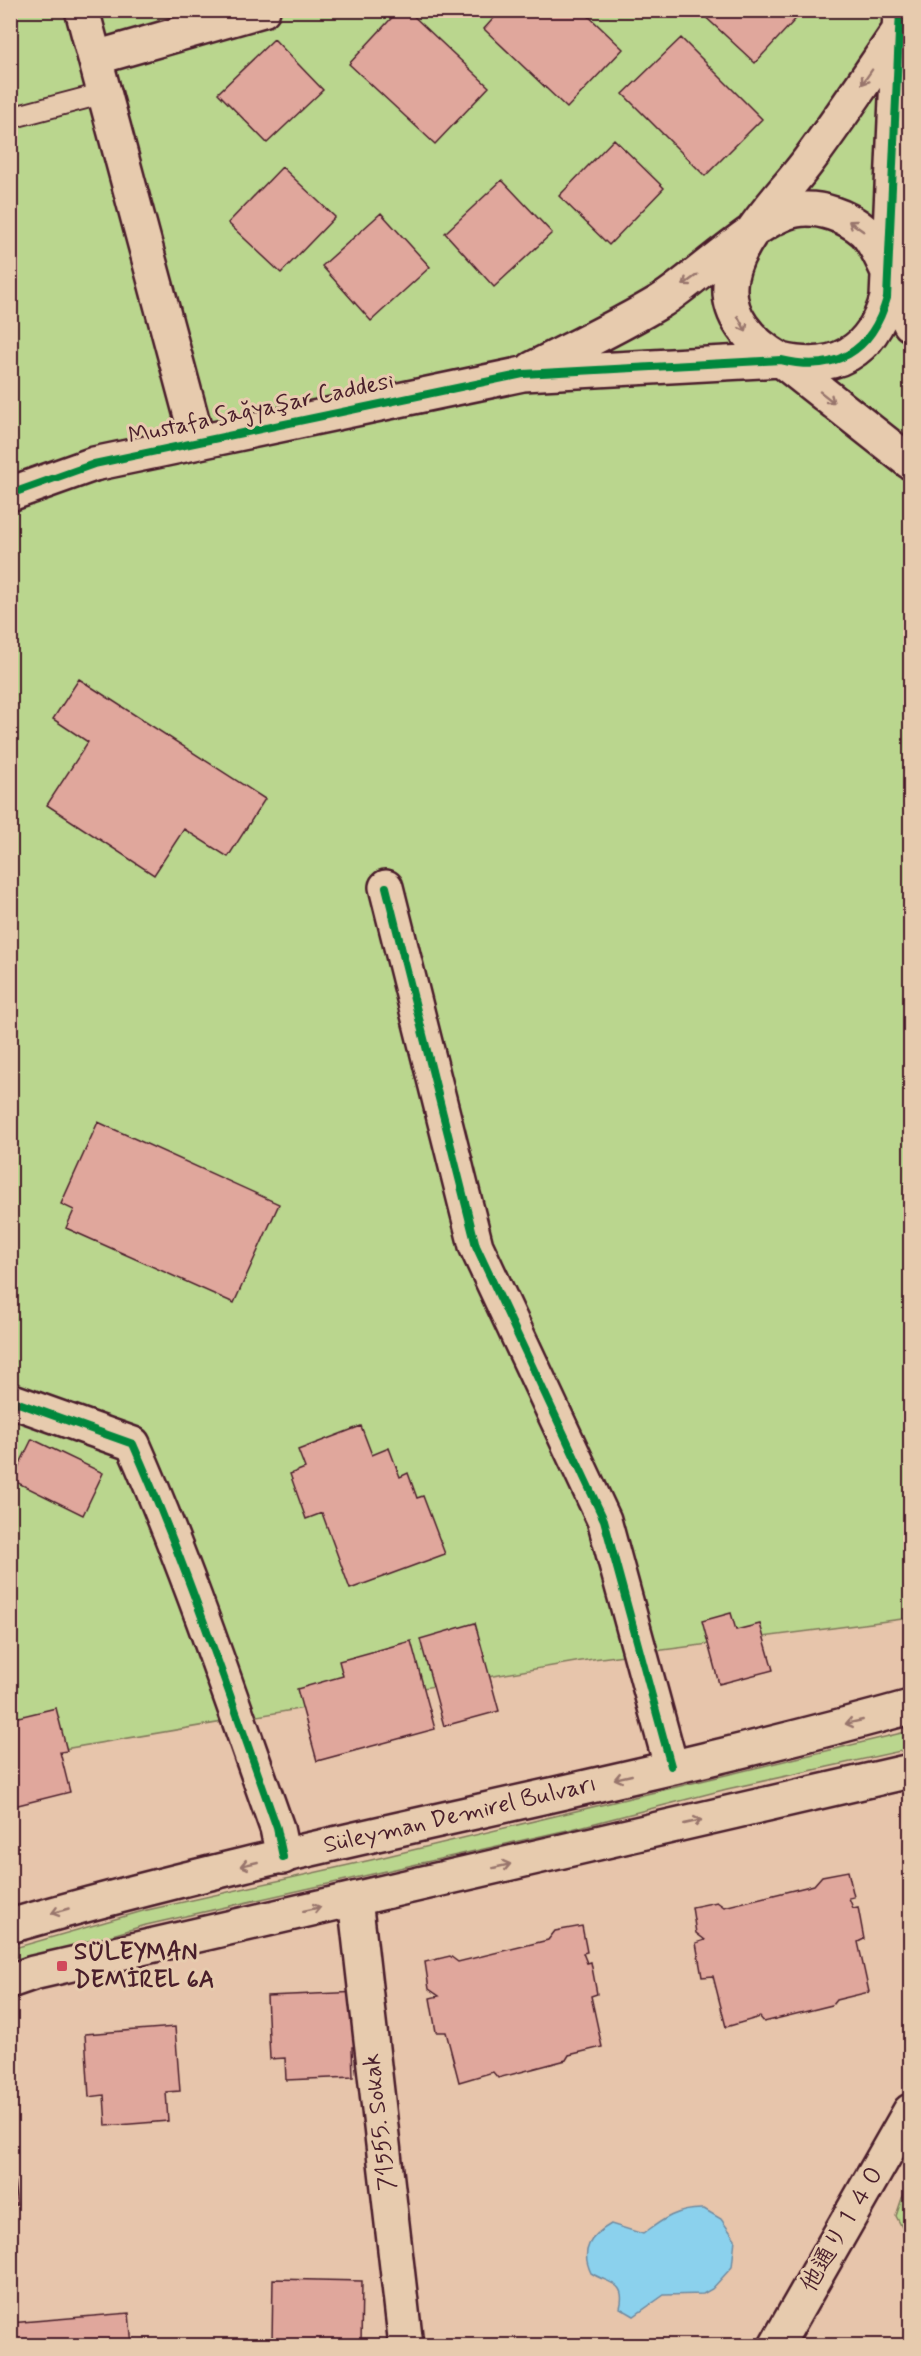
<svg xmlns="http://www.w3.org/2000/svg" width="921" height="2356" font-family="Mynerve,'LXGW WenKai TC','Klee One',sans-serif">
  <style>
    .green { fill: #bad68e; stroke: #827a5c; stroke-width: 1.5 }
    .water { fill: #8bd1ed; stroke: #718a9f; stroke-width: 1.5 }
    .building { fill: #e0a79c; stroke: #4a1f2b; stroke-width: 1.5 }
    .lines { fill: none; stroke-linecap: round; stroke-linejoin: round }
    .service-casing { stroke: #4a1f2b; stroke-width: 24 }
    .minor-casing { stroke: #4a1f2b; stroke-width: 38 }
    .tertiary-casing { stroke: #4a1f2b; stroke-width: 38 }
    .secondary-casing { stroke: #4a1f2b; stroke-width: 38 }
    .service { stroke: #e7cbae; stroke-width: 20 }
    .minor { stroke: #e7cbae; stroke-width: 33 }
    .tertiary { stroke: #e7cbae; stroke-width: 33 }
    .secondary { stroke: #e7cbae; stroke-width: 33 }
    .cycleway-casing { stroke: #e7cbae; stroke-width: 11 }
    .cycleway { stroke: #00873e; stroke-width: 8 }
    .oneway { stroke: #98756c }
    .poi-dot { fill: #d1495b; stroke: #e7cbae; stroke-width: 2 }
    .labels { text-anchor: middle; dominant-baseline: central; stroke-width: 6; stroke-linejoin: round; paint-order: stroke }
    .street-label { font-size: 24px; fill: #4a1f2b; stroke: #e7cbae }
    .poi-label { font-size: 24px; font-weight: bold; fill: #4a1f2b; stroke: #e7cbae; text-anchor: start }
  </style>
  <rect width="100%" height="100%" fill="#e7c5ab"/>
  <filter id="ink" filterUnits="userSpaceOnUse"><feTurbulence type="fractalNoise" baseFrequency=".0167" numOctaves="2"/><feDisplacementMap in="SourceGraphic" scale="12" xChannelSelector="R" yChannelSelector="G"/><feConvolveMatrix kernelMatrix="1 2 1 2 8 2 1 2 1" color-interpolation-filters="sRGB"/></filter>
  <g filter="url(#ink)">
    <!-- green -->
    <path class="green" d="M11 11H910V1618L593 1659 11 1758Z
      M910 1731V1749L727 1789 572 1829 146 1925 11 1965V1949L143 1911 371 1860Z
      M910 2186V2236L905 2233 896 2216 902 2198Z"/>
    <!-- water -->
    <path class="water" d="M704 2209 721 2219 735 2239 732 2267 712 2289 703 2294 664 2295 634 2316 620 2308C627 2281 608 2284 591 2273 580 2250 590 2236 611 2224L643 2234C663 2219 678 2208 704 2209Z"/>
    <!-- building -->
    <path class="building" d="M399 10H407L489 87 435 144 349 64Z
      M501 10H582L623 49 567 108 484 29Z
      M698 10H804L755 63Z
      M681 38 762 119 705 176 623 94Z
      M274 39 323 90 267 143 218 93Z
      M614 139 664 188 609 245 559 196Z
      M282 167 335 217 281 273 228 223Z
      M502 180 552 233 494 287 445 233Z
      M381 213 430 267 371 321 322 266Z
      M79 679 265 799 228 857 184 829 154 875 47 805 88 742 53 719Z
      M98 1122 279 1204 234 1303 66 1228 74 1210 61 1204Z
      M361 1426 372 1455 389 1448 400 1477 408 1473 417 1498 423 1496 445 1554 350 1589 322 1513 306 1519 290 1474 305 1468 298 1450Z
      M32 1439 103 1473 83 1515 12 1480Z
      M731 1613 736 1630 760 1624 773 1670 719 1684 702 1621Z
      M475 1623 499 1711 444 1726 420 1639Z
      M411 1641 435 1729 317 1761 297 1689 343 1676 339 1661Z
      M56 1708 67 1751 60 1752 70 1792 10 1807V1719Z
      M848 1871 854 1897 849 1898 853 1908 858 1907 864 1939 858 1942 869 1992 836 2000 832 2005 764 2022 760 2017 726 2027 713 1976 702 1977 696 1943 705 1940 696 1933 692 1907 717 1902 724 1907 814 1885 822 1876Z
      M582 1926 587 1952 583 1953 587 1963 591 1962 597 1994 591 1996 602 2047 569 2055 566 2060 498 2078 493 2072 459 2082 446 2032H436L430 1998 439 1996 429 1989 425 1962 450 1956 458 1962 548 1940 555 1931Z
      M361 1992 363 2047H352L353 2077 286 2080 285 2058 270 2059 267 1996Z
      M175 2027 180 2091 166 2092 168 2121 106 2126 104 2095 89 2097 85 2034Z
      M10 2146 17 2205 10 2206Z
      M273 2279 362 2281 361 2345 286 2346V2343H272Z
      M129 2313 132 2346H10V2323Z"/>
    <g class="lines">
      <defs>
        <path id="service" d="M10 118 105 93"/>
        <path id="minor" d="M82 10 198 442
          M95 58 263 10
          M386 887 476 1246 604 1520 671 1766
          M10 1400 133 1444C188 1569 231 1699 277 1828L283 1857
          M355 1899 406 2346
          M776 2346 910 2111"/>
        <path id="tertiary" d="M900 29C870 73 841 117 809 160 785 193 739 236 731 277 724 315 751 343 781 360L910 462
          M532 369C575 347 620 326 661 301 697 278 758 217 796 210 819 206 847 216 864 231 880 246 900 301 910 324
          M10 494 94 464 523 374 781 360C835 373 872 352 887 298L900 10"/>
        <path id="secondary" d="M10 1926C307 1840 613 1790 910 1707
          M10 1981 33 1973 910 1771"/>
      </defs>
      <!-- service casing -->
      <use href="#service" class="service-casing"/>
      <!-- minor casing -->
      <use href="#minor" class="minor-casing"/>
      <!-- tertiary casing -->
      <use href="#tertiary" class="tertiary-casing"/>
      <!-- secondary casing -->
      <use href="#secondary" class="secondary-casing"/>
      <!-- service -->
      <use href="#service" class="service"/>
      <!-- minor -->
      <use href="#minor" class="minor"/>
      <!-- tertiary -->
      <use href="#tertiary" class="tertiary"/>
      <!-- secondary -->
      <use href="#secondary" class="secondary"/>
      <defs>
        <path id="cycleway" d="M10 494 94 464 523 374 781 360C835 373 872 352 887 298L900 10
          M386 887 476 1246 604 1520 671 1766
          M10 1400 133 1444C188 1569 231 1699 277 1828L283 1857"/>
      </defs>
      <!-- cycleway casing -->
      <use href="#cycleway" class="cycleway-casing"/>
      <!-- cycleway -->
      <use href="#cycleway" class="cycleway"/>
    </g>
    <!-- one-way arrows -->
    <defs><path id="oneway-shaft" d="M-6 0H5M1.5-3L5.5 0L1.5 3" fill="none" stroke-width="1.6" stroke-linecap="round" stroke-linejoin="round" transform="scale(1.5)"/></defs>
    <g class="oneway">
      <use href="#oneway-shaft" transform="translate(867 77) rotate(125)"/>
      <use href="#oneway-shaft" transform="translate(856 226) rotate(-145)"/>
      <use href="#oneway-shaft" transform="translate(690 280) rotate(144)"/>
      <use href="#oneway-shaft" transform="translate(742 324) rotate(62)"/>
      <use href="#oneway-shaft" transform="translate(827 397) rotate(38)"/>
      <use href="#oneway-shaft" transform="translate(854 1722) rotate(167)"/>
      <use href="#oneway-shaft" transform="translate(623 1777) rotate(167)"/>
      <use href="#oneway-shaft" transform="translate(693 1822) rotate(-13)"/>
      <use href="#oneway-shaft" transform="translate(249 1864) rotate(167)"/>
      <use href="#oneway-shaft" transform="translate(502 1866) rotate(-13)"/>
      <use href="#oneway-shaft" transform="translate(312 1909) rotate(-13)"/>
      <use href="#oneway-shaft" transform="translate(60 1911) rotate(164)"/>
    </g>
  </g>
  <!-- markers -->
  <rect class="poi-dot" x="56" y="1960" width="12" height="12" rx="3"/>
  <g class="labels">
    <!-- street labels -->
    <g class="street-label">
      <text transform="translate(261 409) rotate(-12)">Mustafa Sağyaşar Caddesi</text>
      <text transform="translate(460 1815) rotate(-13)">Süleyman Demirel Bulvarı</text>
      <text transform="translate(380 2122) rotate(-97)">71555. Sokak</text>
      <text transform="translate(843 2228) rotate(-60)">他通り１４０</text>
    </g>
    <!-- poi labels -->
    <g class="poi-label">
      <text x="74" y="1952">SÜLEYMAN<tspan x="74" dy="28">DEMİREL 6A</tspan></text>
    </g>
  </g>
  <!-- margin -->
  <rect width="921" height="2356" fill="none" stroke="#e7cbae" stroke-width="36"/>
  <rect x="18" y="18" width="885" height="2320" fill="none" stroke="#4a1f2b" stroke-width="2" filter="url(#ink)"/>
</svg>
